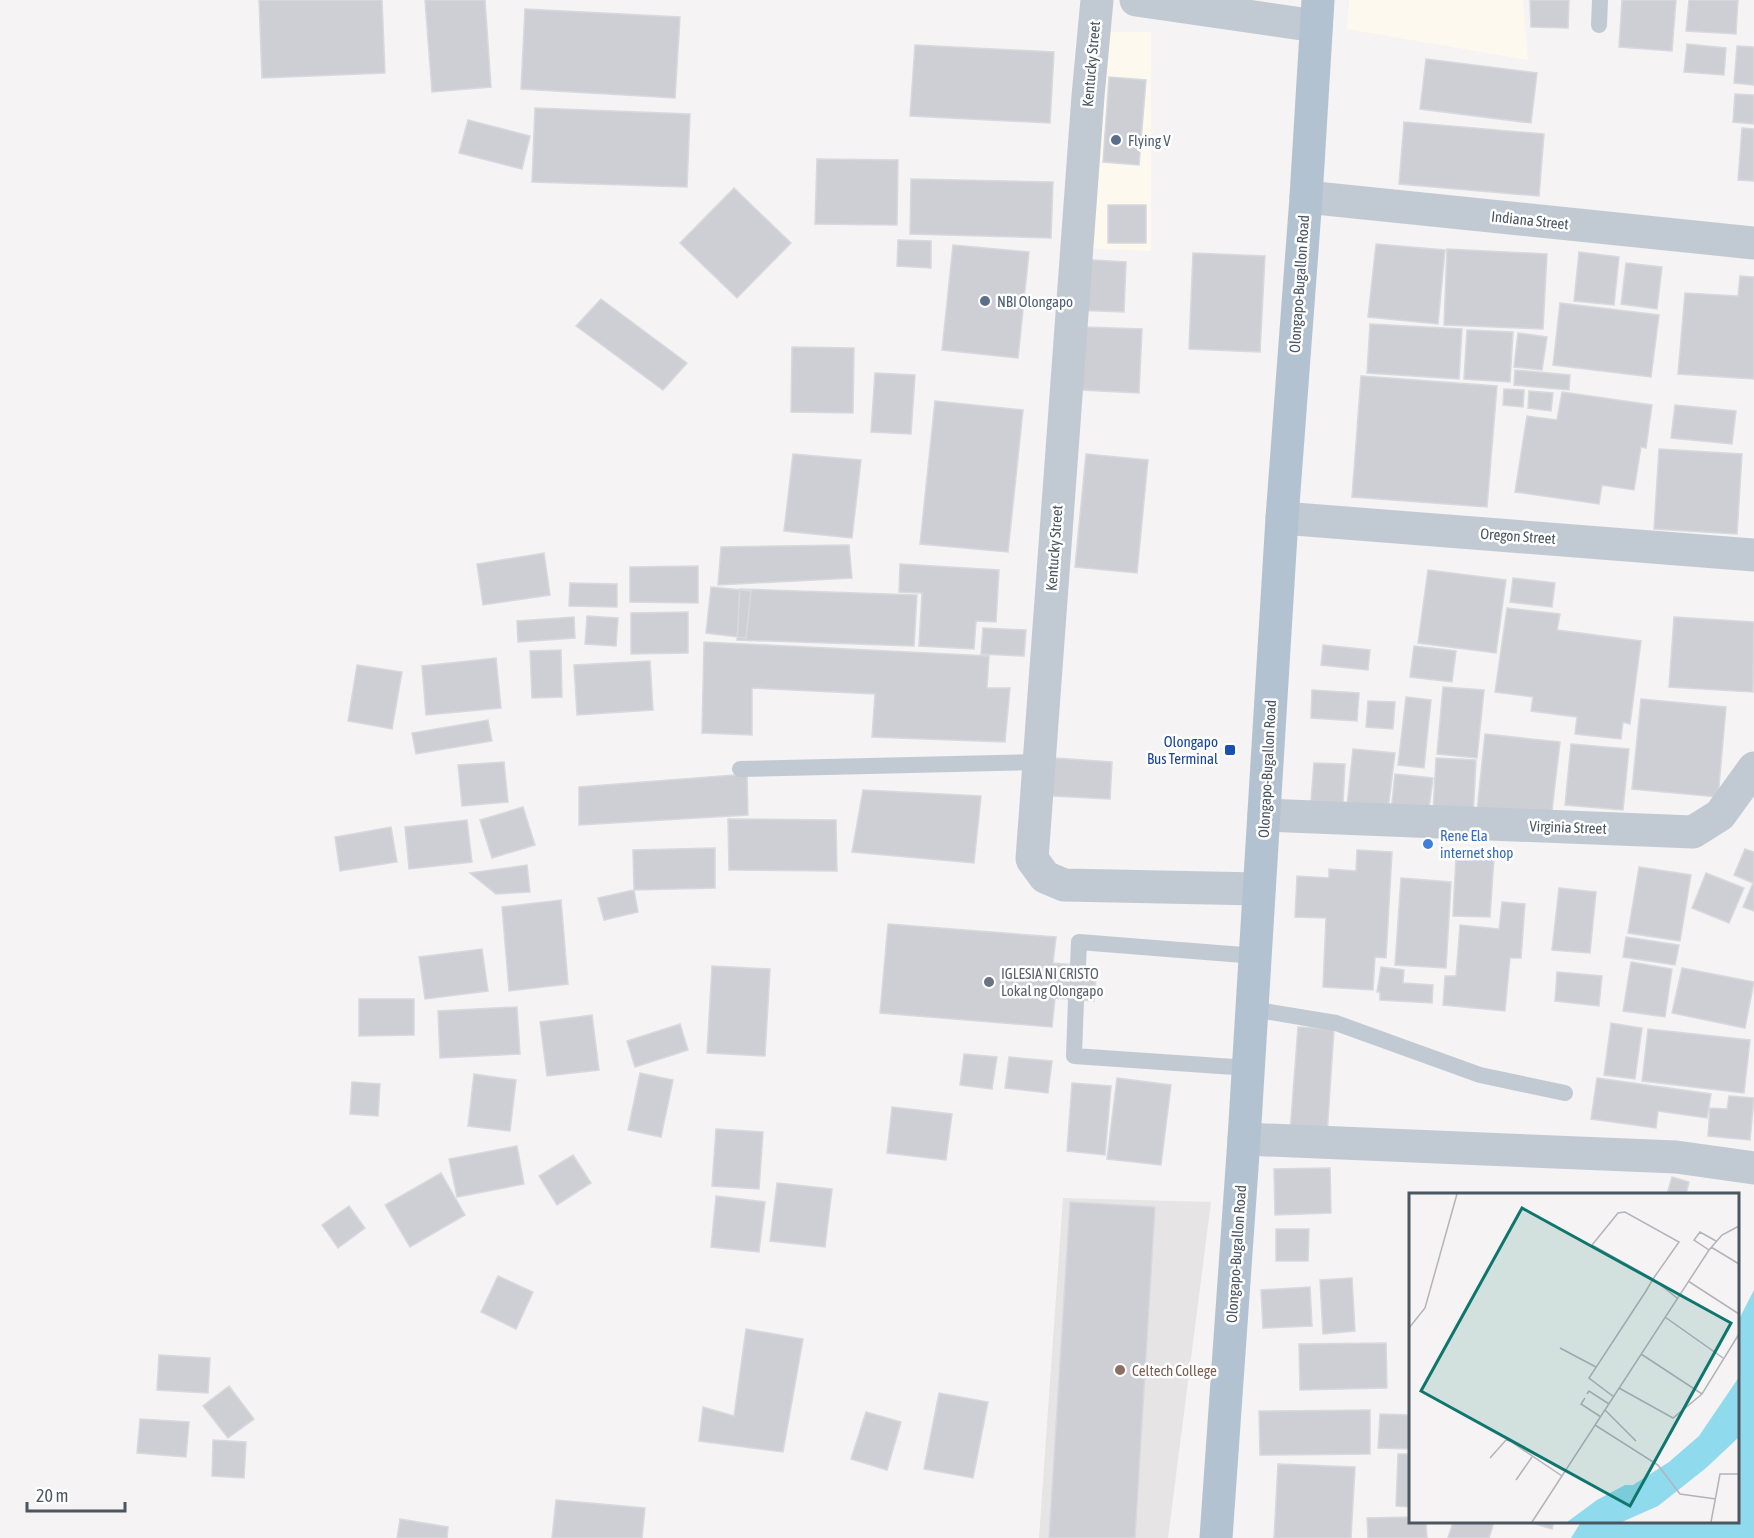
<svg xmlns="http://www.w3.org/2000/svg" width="1754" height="1538" font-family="'Asap Condensed',sans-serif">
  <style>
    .commercial { fill: #fdf9ef }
    .education { fill: #e6e4e5 }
    .water { fill: #90daee }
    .building { fill: #cdcfd5; stroke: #d7d9de; stroke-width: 1.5 }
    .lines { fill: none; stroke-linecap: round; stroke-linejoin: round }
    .service { stroke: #c1cad2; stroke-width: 16 }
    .minor { stroke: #c1cad2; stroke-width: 33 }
    .primary { stroke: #b3c2d1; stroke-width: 33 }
    .service-dot { fill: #5c6f8a; stroke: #fff; stroke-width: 2 }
    .transit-dot { fill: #1a4fb4; stroke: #fff; stroke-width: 2 }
    .shop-dot { fill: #3f7fe0; stroke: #fff; stroke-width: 2 }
    .worship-dot { fill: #6b7280; stroke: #fff; stroke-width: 2 }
    .education-dot { fill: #8d6e63; stroke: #fff; stroke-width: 2 }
    .labels { text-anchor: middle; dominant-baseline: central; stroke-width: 5; stroke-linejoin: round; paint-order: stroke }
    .street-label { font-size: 15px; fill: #4a5661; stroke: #fff }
    .service-label { font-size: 15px; fill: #4e5e75; stroke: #fff; text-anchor: start }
    .transit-label { font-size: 15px; fill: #164399; stroke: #fff; text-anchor: end }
    .shop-label { font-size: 15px; fill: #366cbe; stroke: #fff; text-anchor: start }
    .worship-label { font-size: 15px; fill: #5b616d; stroke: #fff; text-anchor: start }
    .education-label { font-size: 15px; fill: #785e54; stroke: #fff; text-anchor: start }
    .inset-road { fill: none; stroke: #b1b4b9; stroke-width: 1.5 }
    .view { fill: #0f766e; fill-opacity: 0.15; stroke: #0f766e; stroke-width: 3 }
    .inset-edge { fill: none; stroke: #4a5661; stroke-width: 3 }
  </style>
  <rect width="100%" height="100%" fill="#f5f3f3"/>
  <!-- commercial -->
  <path class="commercial" d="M1349 0H1523L1528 60 1347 29Z
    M1084 32H1151V251L1078 248Z"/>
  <!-- education -->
  <path class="education" d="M1063 1198 1211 1202 1168 1538H1039Z"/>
  <!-- water -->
  <path class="water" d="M1754 1290V1538H1571L1581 1522H1738V1321Z"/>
  <!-- building -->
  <path class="building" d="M259 0H382L385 73 262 78Z
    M425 0H485L491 87 432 92Z
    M1530 0H1569L1568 28 1531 27Z
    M1622 0H1676L1672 51 1619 47Z
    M1689 0H1738L1736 34 1686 31Z
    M525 9 680 17 675 98 521 89Z
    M1687 44 1726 48 1724 75 1684 72Z
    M915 45 1054 52 1050 123 910 116Z
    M1737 46 1754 47V85L1734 83Z
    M1426 59 1537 73 1531 123 1420 109Z
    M1109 77 1146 80 1139 165 1103 162Z
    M1735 94 1754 95V124L1733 122Z
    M535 108 690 114 687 187 532 182Z
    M468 120 530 136 522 169 459 153Z
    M1404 122 1544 134 1539 196 1399 184Z
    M1742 128 1754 129V181L1738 180Z
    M817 159 898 160 897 225 815 224Z
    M911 179 1053 182 1051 238 910 234Z
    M734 188 791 243 737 298 680 243Z
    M1108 205H1146V243H1108Z
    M898 240 931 241V268L897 266Z
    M1376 244 1445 250 1438 324 1368 317Z
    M953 245 1029 252 1018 358 942 350Z
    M1447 249 1547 254 1543 329 1444 325Z
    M1579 252 1619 257 1614 305 1574 301Z
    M1193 253 1265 256 1260 352 1189 349Z
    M1076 259 1126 262 1124 312 1073 310Z
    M1626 263 1662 267 1657 309 1621 304Z
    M1740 276 1754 277V379L1678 374 1685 293 1738 296Z
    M601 299 687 363 663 390 576 326Z
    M1560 303 1659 315 1651 377 1553 365Z
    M1370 324 1462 329 1459 379 1367 373Z
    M1084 327 1142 329 1139 393 1081 390Z
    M1467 330 1513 332 1510 382 1464 379Z
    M1518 333 1547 337 1542 370 1514 367Z
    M792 347 854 348 853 413 791 412Z
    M1515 370 1570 375 1569 390 1514 385Z
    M875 373 915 375 911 434 871 432Z
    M1361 376 1497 386 1487 507 1352 497Z
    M1504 389 1524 390 1523 407 1503 405Z
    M1529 391 1553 393 1551 411 1528 408Z
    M1562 392 1652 405 1646 448 1641 447 1634 490 1602 485 1599 504 1515 492 1527 416 1557 420Z
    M935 401 1023 410 1008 552 920 544Z
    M1675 405 1736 411 1732 444 1671 438Z
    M1659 449 1742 454 1737 534 1654 529Z
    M793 454 861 460 852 538 784 531Z
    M1086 454 1148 460 1137 573 1075 567Z
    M849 545 852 578 718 585 721 547Z
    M544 553 550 595 483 605 477 564Z
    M900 564 999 570 996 622 976 621 974 649 919 646 922 593 899 592Z
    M698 566V603L630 602V567Z
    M1428 570 1506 580 1496 653 1418 643Z
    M1513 578 1555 583 1552 607 1510 602Z
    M570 583 617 584V607L569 606Z
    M711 587 751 591 746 638 706 633Z
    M740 589 917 595 914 646 737 640Z
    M1507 608 1560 614 1557 630 1641 641 1630 724 1623 722 1621 739 1575 734 1577 717 1531 711 1533 697 1495 692Z
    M688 612V653L631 654V613Z
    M587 616 618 618 616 646 585 644Z
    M574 617 575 638 518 642 517 621Z
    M1674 617 1754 622 1753 692 1669 687Z
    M983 628 1026 630 1024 656 981 654Z
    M704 642 989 656 987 688H1010L1005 742 872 737 875 694 752 688V735L702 733Z
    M1323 645 1370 650 1368 670 1321 665Z
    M1414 646 1456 651 1452 682 1410 677Z
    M561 650 562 697 532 698 530 651Z
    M496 658 501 708 426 715 422 666Z
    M650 661 653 710 577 715 574 665Z
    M357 665 402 672 392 729 348 721Z
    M1443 687 1484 690 1477 758 1437 754Z
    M1312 690 1359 693 1357 721 1311 718Z
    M1406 697 1431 700 1424 768 1398 765Z
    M1641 699 1726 707 1718 797 1632 789Z
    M1368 701 1395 702 1393 729 1366 727Z
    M488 720 492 741 416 754 412 733Z
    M1485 734 1560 742 1551 819 1477 811Z
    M1571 744 1629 749 1623 810 1565 805Z
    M1353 749 1395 753 1388 810 1347 806Z
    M1054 758 1112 762 1110 799 1051 796Z
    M1436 758 1476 760 1473 816 1433 813Z
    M504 762 508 802 462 806 458 765Z
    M1314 763 1345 764 1343 802 1311 801Z
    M747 774 748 815 579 825V787Z
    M1395 774 1433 778 1428 816 1391 812Z
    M863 790 981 796 974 863 852 852Z
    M523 807 535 845 492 858 480 820Z
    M728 819 836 820 837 871 729 870Z
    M467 820 472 862 409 869 405 827Z
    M391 827 397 862 340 871 335 837Z
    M715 848V888L634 890 633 850Z
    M1745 849 1754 852V911L1743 907 1753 883 1734 875Z
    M1357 850 1392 852 1386 958 1375 957 1373 990 1323 987 1326 918 1295 917 1297 876 1329 878V869L1356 871Z
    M1456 856 1494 858 1490 917 1453 916Z
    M527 865 530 892 496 894 470 873Z
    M1639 867 1691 875 1680 941 1628 933Z
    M1706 873 1744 888 1729 923 1692 908Z
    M1401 878 1451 882 1446 968 1395 965Z
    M1559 888 1596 892 1590 953 1552 950Z
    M634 890 638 912 604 920 598 898Z
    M561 900 568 984 509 991 502 907Z
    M1502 902 1525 904 1521 958H1510L1505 1011 1443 1005 1445 976H1456L1460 925 1499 929Z
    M888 924 1056 937 1053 963 1097 967 1094 1001 1055 998 1052 1027 880 1013Z
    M1626 937 1679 945 1675 965 1623 957Z
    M482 949 488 991 425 999 419 957Z
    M1631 962 1672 969 1665 1017 1623 1011Z
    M712 966 770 969 765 1056 707 1053Z
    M1381 967 1404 970 1403 983 1433 985 1432 1003 1380 1000V992H1377Z
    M1682 968 1754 982 1745 1028 1672 1013Z
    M1557 972 1602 976 1599 1006 1555 1001Z
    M359 999H414V1035L359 1036Z
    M517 1007 520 1054 440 1058 438 1011Z
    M592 1015 599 1070 547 1076 540 1022Z
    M1611 1023 1642 1028 1635 1079 1604 1075Z
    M680 1024 688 1050 635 1067 627 1041Z
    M1298 1027 1334 1029 1327 1135 1290 1133Z
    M1648 1029 1750 1040 1744 1093 1642 1081Z
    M964 1054 997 1057 992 1089 960 1085Z
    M1009 1057 1052 1061 1048 1093 1005 1088Z
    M640 1073 673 1080 661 1137 628 1130Z
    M474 1074 516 1080 510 1131 468 1126Z
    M1117 1078 1171 1085 1161 1165 1107 1159Z
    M1597 1078 1711 1094 1707 1118 1658 1111 1656 1128 1591 1119Z
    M352 1082 380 1084 378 1116 350 1114Z
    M1072 1083 1111 1086 1105 1155 1067 1151Z
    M1729 1096 1754 1098 1750 1140 1708 1136 1710 1108 1727 1109Z
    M892 1107 952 1114 946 1160 887 1153Z
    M716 1129 763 1132 759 1189 712 1186Z
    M517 1146 524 1184 457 1197 449 1159Z
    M573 1155 591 1183 557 1205 539 1176Z
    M1330 1168 1331 1213 1275 1215 1274 1169Z
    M441 1173 465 1215 410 1247 385 1205Z
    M1672 1177 1689 1182 1686 1194H1667Z
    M777 1183 832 1189 825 1247 770 1241Z
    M716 1196 765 1202 759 1252 711 1247Z
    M1070 1202 1155 1207 1135 1538H1049Z
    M349 1206 365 1228 338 1248 322 1225Z
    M1276 1229H1309L1308 1261H1276Z
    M498 1276 533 1292 516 1329 481 1312Z
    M1352 1278 1355 1331 1323 1334 1320 1280Z
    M1310 1287 1312 1326 1263 1328 1261 1290Z
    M746 1329 803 1339 783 1452 699 1441 703 1407 734 1416Z
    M1386 1343 1387 1388 1300 1390 1299 1344Z
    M159 1355 210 1358 208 1393 157 1390Z
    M229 1386 254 1419 228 1438 203 1406Z
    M939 1393 988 1402 973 1478 924 1469Z
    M1370 1410V1454L1260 1455 1259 1411Z
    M866 1412 901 1422 887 1470 851 1459Z
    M1380 1414 1410 1415V1449L1378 1448Z
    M140 1419 189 1422 186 1457 137 1453Z
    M213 1440 246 1442 244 1478 212 1476Z
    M1398 1454H1410V1507L1396 1506Z
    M1278 1464 1355 1467 1351 1538H1274Z
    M556 1500 645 1508 642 1538H552Z
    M1410 1517V1522H1426L1427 1538H1368L1367 1518Z
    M400 1519 448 1527 447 1538H397Z
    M1453 1522H1494L1489 1538H1448Z
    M1529 1522H1554L1552 1529Z"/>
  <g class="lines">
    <!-- service -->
    <path class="service" d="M1599 25 1600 0
      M740 769 1039 762
      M1078 965 1079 942 1256 956
      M1076 1000 1074 1056 1249 1068
      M1252 1009 1336 1023 1480 1075 1565 1093"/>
    <!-- minor -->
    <path class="minor" d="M1097 0 1088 96 1032 859 1045 877 1064 885 1259 889
      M1136 0 1316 26
      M1306 197 1754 243
      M1282 518 1754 555
      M1264 815 1693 832 1720 815 1754 768
      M1244 1139 1676 1157 1754 1168"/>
    <!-- primary -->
    <path class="primary" d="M1216 1538 1244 1139 1282 518 1306 197 1318 0"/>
  </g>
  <!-- markers -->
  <g class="service-dot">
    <circle cx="1116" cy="140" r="6"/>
    <circle cx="985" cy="301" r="6"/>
  </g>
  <rect class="transit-dot" x="1224" y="744" width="12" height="12" rx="3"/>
  <circle class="shop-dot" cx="1428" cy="844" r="6"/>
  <circle class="worship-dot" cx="989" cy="982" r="6"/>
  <circle class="education-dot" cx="1120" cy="1370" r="6"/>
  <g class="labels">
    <!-- street labels -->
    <g class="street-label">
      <text transform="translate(1091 64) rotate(-85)">Kentucky Street</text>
      <text transform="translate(1530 220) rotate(6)">Indiana Street</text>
      <text transform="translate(1299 284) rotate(-86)">Olongapo-Bugallon Road</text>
      <text transform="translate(1518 536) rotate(4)">Oregon Street</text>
      <text transform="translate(1054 548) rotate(-86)">Kentucky Street</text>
      <text transform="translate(1267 769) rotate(-87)">Olongapo-Bugallon Road</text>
      <text transform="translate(1568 827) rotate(2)">Virginia Street</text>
      <text transform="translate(1236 1254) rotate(-86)">Olongapo-Bugallon Road</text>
    </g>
    <!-- service labels -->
    <g class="service-label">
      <text x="1128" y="140">Flying V</text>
      <text x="997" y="301">NBI Olongapo</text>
    </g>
    <!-- transit labels -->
    <g class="transit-label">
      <text x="1218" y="741">Olongapo<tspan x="1218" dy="17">Bus Terminal</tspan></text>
    </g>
    <!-- shop labels -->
    <g class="shop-label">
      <text x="1440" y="835">Rene Ela<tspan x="1440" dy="17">internet shop</tspan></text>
    </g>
    <!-- worship labels -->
    <g class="worship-label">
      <text x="1001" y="973">IGLESIA NI CRISTO<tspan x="1001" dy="17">Lokal ng Olongapo</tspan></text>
    </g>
    <!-- education labels -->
    <g class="education-label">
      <text x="1132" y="1370">Celtech College</text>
    </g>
  </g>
  <!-- overview -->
  <g transform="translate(1409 1193)">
    <rect width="330" height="330" fill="#f5f3f3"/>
    <path d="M330 184V244L297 275 249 313 213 329H158L188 307 216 292H224L260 269 290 243Z" fill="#90daee"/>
    <path class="inset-road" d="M302 54 330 71M300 57 285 47 291 39 307 48M279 88 330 121M256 124 314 165M0 135 16 115 48 1M151 155 187 174M232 161 293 201M210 195 264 225 293 201 330 141M178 201 180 198 200 211M205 204 180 185 237 98 244 86 270 49 216 19 209 20 183 52 244 86 268 105M176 205 172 211 192 224M196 217 227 248M186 232 249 272 271 301 307 306M81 265 97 247 101 248 153 283M107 287 123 264M123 329 300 57 313 42 330 33M302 329 311 281H330"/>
    <path class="view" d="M113 15 322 130 221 313 12 198Z"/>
    <rect width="330" height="330" class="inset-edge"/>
  </g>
  <!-- scale -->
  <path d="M27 1502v9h98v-9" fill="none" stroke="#4a5661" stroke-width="3"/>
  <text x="36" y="1502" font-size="18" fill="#4a5661" stroke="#ffffff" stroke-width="4.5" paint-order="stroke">20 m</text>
</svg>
